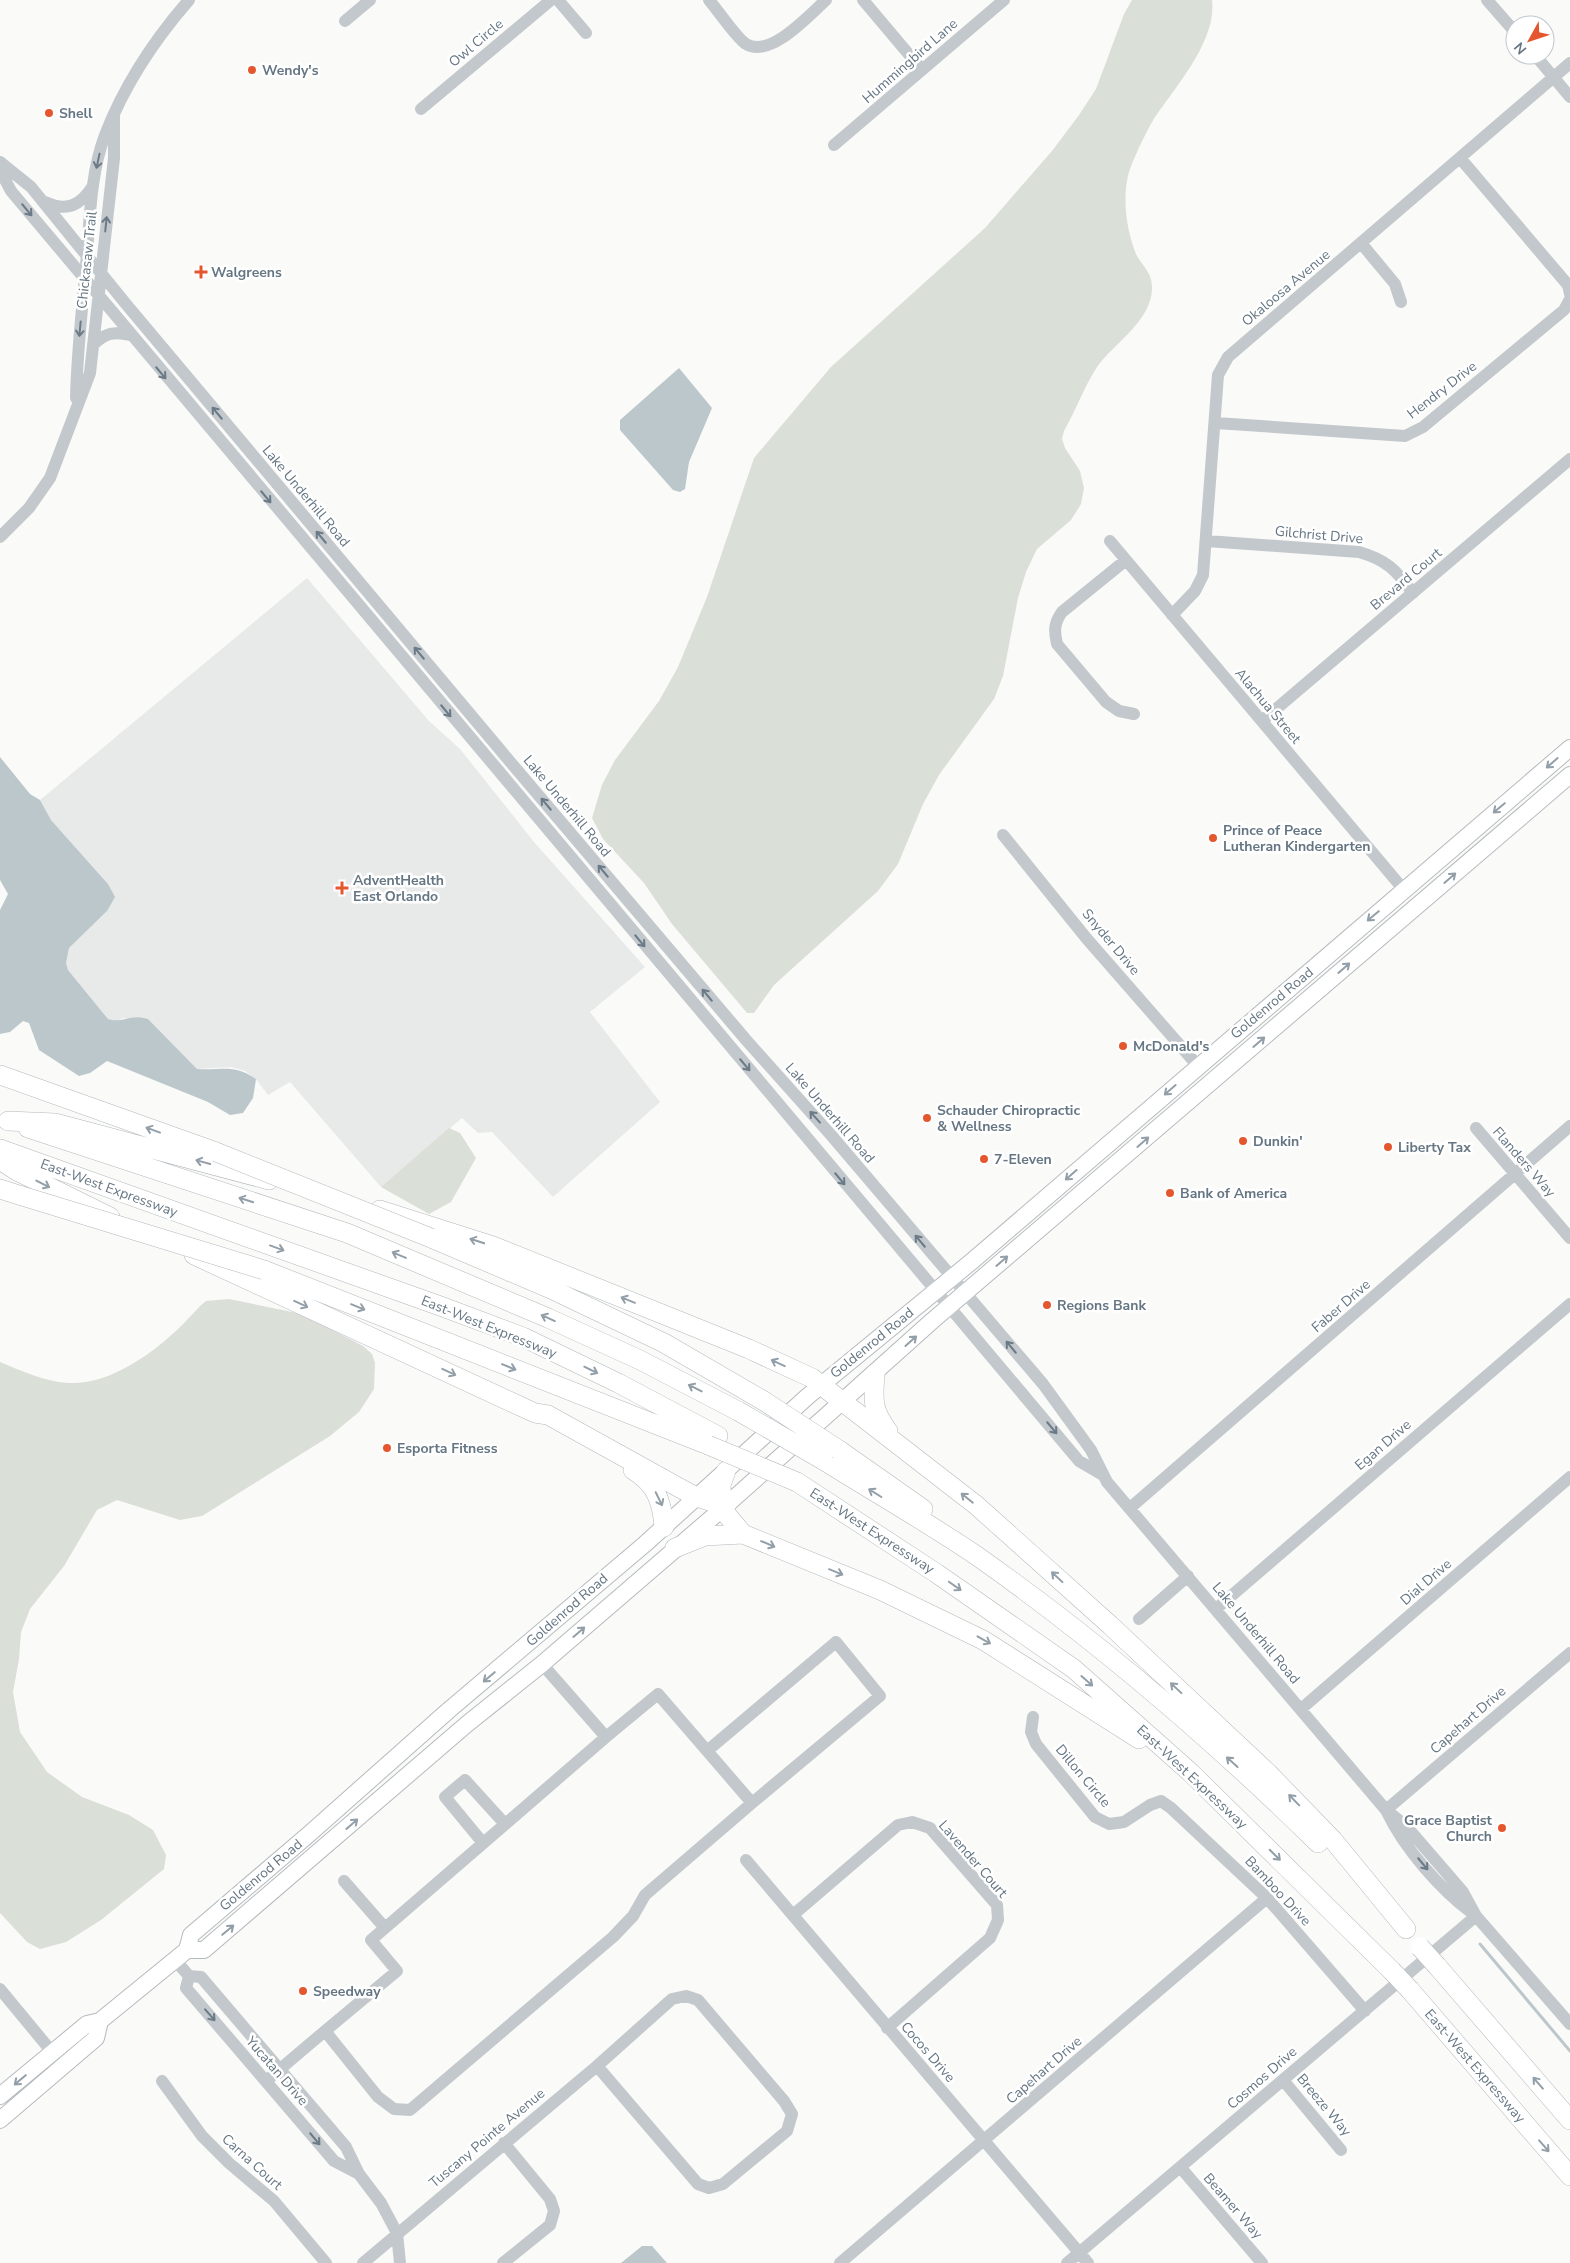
<svg xmlns="http://www.w3.org/2000/svg" width="1570" height="2263" font-family="'Nunito Sans',sans-serif">
  <style>
    .built { fill: #e8e9e9 }
    .green { fill: #dadfd7 }
    .water { fill: #bbc7cb }
    .lines { fill: none; stroke-linecap: round; stroke-linejoin: round }
    .stream { stroke: #bbc7cb; stroke-width: 3 }
    .major-casing { stroke: #b5babe; stroke-width: 18 }
    .highway-casing { stroke: #b4b9bd; stroke-width: 20 }
    .minor { stroke: #c3c8cc; stroke-width: 12 }
    .major { stroke: #fff; stroke-width: 16 }
    .highway { stroke: #fff; stroke-width: 19 }
    .highway-bridge-casing { stroke: #b4b9bd; stroke-width: 20; stroke-linecap: butt }
    .highway-bridge { stroke: #fff; stroke-width: 19 }
    .oneway { stroke: #6a7a87 }
    .oneway2 { stroke: #939fa8 }
    .poi-dot { fill: #e4572e; stroke: #fff; stroke-width: 2 }
    .labels { text-anchor: middle; dominant-baseline: central; stroke-width: 5; stroke-linejoin: round; paint-order: stroke }
    .street-label { font-size: 14px; fill: #657683; stroke: #fff }
    .poi-label { font-size: 14px; font-weight: bold; fill: #657683; stroke: #fff; text-anchor: start }
  </style>
  <rect width="100%" height="100%" fill="#fafaf8"/>
  <!-- built -->
  <path class="built" d="M307 578 429 721 460 749 534 842 645 967 590 1012 660 1102 553 1197 492 1132 478 1133 462 1118 381 1187 290 1082 268 1095 256 1079 245 1071 231 1067 197 1069 148 1019 123 1018 117 1022 108 1019 68 970 66 963 69 948 107 911 108 884 51 820 40 800Z"/>
  <!-- green -->
  <path class="green" d="M1132 0H1212C1217 40 1177 85 1155 117 1147 130 1134 157 1129 172 1122 197 1126 229 1136 254 1142 266 1152 272 1152 287 1153 320 1113 344 1097 367 1084 387 1076 410 1064 431L1062 439 1065 448 1080 471 1084 488 1081 504 1071 520 1037 549 1026 572 1018 598 1003 676 994 699 939 775 923 804 898 864 878 891 774 985 754 1013H747L672 924 644 883 603 839 592 818 602 785 615 760 659 701 678 667 707 597 754 458 831 367 985 228 1052 151 1079 115 1096 89 1124 14Z
    M449 1128 460 1133 476 1158 451 1202 429 1214 381 1187Z
    M229 1299 302 1314 363 1346 372 1354 375 1363 374 1389 359 1412 330 1436 202 1516 180 1520 117 1500 97 1510 64 1566 30 1609 21 1632 19 1659 13 1692 20 1732 47 1772 82 1797 129 1815 153 1830 166 1855 164 1869 101 1920 66 1942 40 1949 27 1942 0 1913V1362C22 1371 45 1382 69 1383 109 1385 152 1354 179 1328 189 1319 196 1309 206 1301Z"/>
  <!-- water -->
  <path class="water" d="M679 368 712 408 689 462 685 489 680 492 673 490 620 430V420Z
    M0 757 30 794 40 800 51 820 108 884 115 897 107 911 69 948 66 963 68 970 108 1019C123 1024 129 1013 148 1019L197 1069C222 1071 233 1063 256 1079L253 1098 243 1113 230 1115 208 1102 107 1061 90 1073 79 1076 39 1050 29 1023 23 1021 10 1032 0 1034V910L8 894 0 880Z
    M642 2246H652L667 2263H621Z"/>
  <g class="lines">
    <!-- stream -->
    <path class="stream" d="M1480 1944 1570 2051"/>
    <defs>
      <path id="major" d="M187 1950H204L467 1724 542 1664 722 1509 932 1321 1570 775
        M0 2096 87 2024 100 2021 187 1950 191 1935 308 1835 449 1710 645 1544 808 1396 971 1262 1570 748
        M0 2120 96 2038 100 2021"/>
      <path id="highway" d="M0 1075 216 1152
        M8 1121 55 1123 269 1180
        M28 1128 347 1233 548 1318 640 1360 738 1411
        M0 1149 443 1307 523 1337 618 1383 718 1436
        M0 1160 17 1171 110 1217
        M0 1189 22 1196
        M380 1210 493 1246 749 1349 812 1378 976 1505 1110 1625 1269 1774 1333 1840 1406 1929
        M431 1238 551 1289 664 1343 764 1401
        M194 1255 535 1413 548 1415 696 1497 716 1503 728 1502
        M264 1270 708 1445
        M875 1374C873 1400 872 1410 888 1431
        M839 1450 923 1509
        M823 1460C874 1492 927 1522 977 1556 1099 1642 1212 1739 1318 1843
        M633 1470C656 1484 662 1501 664 1527
        M726 1471 721 1485 722 1509 743 1534 880 1590 983 1640 1139 1739
        M797 1482 936 1573 1074 1669 1190 1772 1392 1971
        M675 1548 705 1536 743 1534
        M1437 1966 1570 2120
        M1410 1990 1570 2176"/>
    </defs>
    <!-- major casing -->
    <use href="#major" class="major-casing"/>
    <!-- highway casing -->
    <use href="#highway" class="highway-casing"/>
    <!-- minor -->
    <path class="minor" d="M558 0 586 33
      M709 0C717 9 737 39 746 44 770 59 809 15 826 0
      M863 0 922 70
      M1487 0 1515 32
      M345 21 370 0
      M1535 55 1570 97
      M421 109 551 0
      M834 145 1004 0
      M1460 158 1568 285 1570 294
      M0 162 31 187 126 304 512 764 747 1041 831 1135 1043 1384 1091 1450 1107 1482 1386 1810 1406 1826 1463 1892 1476 1916 1570 2024
      M0 170 11 191C365 617 724 1037 1079 1461L1103 1475
      M45 202C67 212 80 206 93 186
      M1361 243 1395 284 1401 302
      M93 345C105 333 114 331 130 335
      M76 398C77 350 83 302 87 254 90 214 91 172 105 135 124 86 155 39 189 0
      M1216 423 1405 436 1423 427 1564 310 1570 299
      M0 537 29 508 50 478 90 373 114 158V116
      M1110 541 1404 890
      M1207 541 1359 552C1387 560 1396 570 1413 593
      M1126 560 1062 612C1054 623 1054 631 1057 644L1106 702 1119 711 1134 714
      M1172 615 1195 591 1203 575 1218 375 1228 357 1570 63
      M1262 721 1570 459
      M1003 835 1087 939 1198 1066
      M1476 1128 1570 1238
      M1130 1508 1570 1126
      M1216 1609 1570 1304
      M1139 1619 1188 1576
      M542 1664 606 1737 658 1694 752 1803 880 1696 836 1642 707 1751
      M1301 1709 1570 1477
      M1033 1717 1031 1732 1036 1744 1095 1817 1109 1824 1124 1822 1150 1805 1161 1801 1171 1808 1267 1898 1365 2011
      M1386 1810 1570 1653
      M1387 1812C1404 1848 1440 1889 1472 1913
      M483 1843 445 1797 465 1780 505 1824
      M746 1860 1088 2263
      M793 1915 898 1825 912 1822 930 1828 997 1905 998 1920 990 1938 887 2028
      M385 1928 606 1737
      M175 1960 189 1976 201 1977 346 2147 359 2174 381 2203 397 2233 400 2263
      M189 1976 186 1988 334 2161 359 2174
      M0 1989 52 2052
      M325 2031 397 1971 371 1940 385 1928 344 1881
      M1283 2080 1341 2150
      M162 2081 202 2136 229 2163 274 2201 326 2263
      M266 2081 325 2031 378 2097 394 2109 410 2110 613 1937 633 1916 645 1895 752 1803
      M1181 2168 1262 2263
      M363 2263 597 2066 672 1999 686 1996 698 2000 784 2101 792 2114 787 2131 723 2184 709 2188 698 2184 597 2066
      M503 2263 550 2225 554 2211 550 2199 504 2143
      M840 2263 1267 1898
      M1067 2263 1476 1916"/>
    <!-- major -->
    <use href="#major" class="major"/>
    <!-- highway -->
    <use href="#highway" class="highway"/>
    <defs>
      <path id="highway-bridge" d="M216 1152 431 1238
        M22 1196 264 1270
        M764 1401 839 1450
        M738 1411 823 1460
        M708 1445 797 1482
        M1420 1947 1437 1966
        M1392 1971 1410 1990"/>
    </defs>
    <!-- highway-bridge casing -->
    <use href="#highway-bridge" class="highway-bridge-casing"/>
    <!-- highway-bridge -->
    <use href="#highway-bridge" class="highway-bridge"/>
  </g>
  <!-- one-way arrows -->
  <defs><path id="oneway-shaft" d="M-6 0H5M1.5-3L5.5 0L1.5 3" fill="none" stroke-width="1.6" stroke-linecap="round" stroke-linejoin="round" transform="scale(1.25)"/></defs>
  <g class="oneway">
    <use href="#oneway-shaft" transform="translate(98 161) rotate(102)"/>
    <use href="#oneway-shaft" transform="translate(27 210) rotate(50)"/>
    <use href="#oneway-shaft" transform="translate(106 224) rotate(-84)"/>
    <use href="#oneway-shaft" transform="translate(80 329) rotate(95)"/>
    <use href="#oneway-shaft" transform="translate(161 373) rotate(50)"/>
    <use href="#oneway-shaft" transform="translate(217 413) rotate(-130)"/>
    <use href="#oneway-shaft" transform="translate(266 497) rotate(50)"/>
    <use href="#oneway-shaft" transform="translate(321 537) rotate(-130)"/>
    <use href="#oneway-shaft" transform="translate(419 653) rotate(-130)"/>
    <use href="#oneway-shaft" transform="translate(446 711) rotate(50)"/>
    <use href="#oneway-shaft" transform="translate(546 804) rotate(-130)"/>
    <use href="#oneway-shaft" transform="translate(603 871) rotate(-130)"/>
    <use href="#oneway-shaft" transform="translate(640 941) rotate(50)"/>
    <use href="#oneway-shaft" transform="translate(707 995) rotate(-130)"/>
    <use href="#oneway-shaft" transform="translate(745 1065) rotate(50)"/>
    <use href="#oneway-shaft" transform="translate(815 1117) rotate(-132)"/>
    <use href="#oneway-shaft" transform="translate(840 1179) rotate(50)"/>
    <use href="#oneway-shaft" transform="translate(920 1241) rotate(-130)"/>
    <use href="#oneway-shaft" transform="translate(1011 1347) rotate(-130)"/>
    <use href="#oneway-shaft" transform="translate(1052 1428) rotate(50)"/>
    <use href="#oneway-shaft" transform="translate(1423 1864) rotate(50)"/>
    <use href="#oneway-shaft" transform="translate(210 2015) rotate(49)"/>
    <use href="#oneway-shaft" transform="translate(315 2139) rotate(50)"/>
  </g>
  <g class="oneway2">
    <use href="#oneway-shaft" transform="translate(1552 763) rotate(139)"/>
    <use href="#oneway-shaft" transform="translate(1499 808) rotate(140)"/>
    <use href="#oneway-shaft" transform="translate(1450 878) rotate(-41)"/>
    <use href="#oneway-shaft" transform="translate(1373 916) rotate(140)"/>
    <use href="#oneway-shaft" transform="translate(1344 968) rotate(-41)"/>
    <use href="#oneway-shaft" transform="translate(1259 1042) rotate(-41)"/>
    <use href="#oneway-shaft" transform="translate(1170 1090) rotate(139)"/>
    <use href="#oneway-shaft" transform="translate(153 1130) rotate(-160)"/>
    <use href="#oneway-shaft" transform="translate(1143 1142) rotate(-41)"/>
    <use href="#oneway-shaft" transform="translate(203 1162) rotate(-165)"/>
    <use href="#oneway-shaft" transform="translate(1071 1175) rotate(139)"/>
    <use href="#oneway-shaft" transform="translate(43 1184) rotate(27)"/>
    <use href="#oneway-shaft" transform="translate(246 1200) rotate(-162)"/>
    <use href="#oneway-shaft" transform="translate(477 1241) rotate(-162)"/>
    <use href="#oneway-shaft" transform="translate(277 1248) rotate(20)"/>
    <use href="#oneway-shaft" transform="translate(399 1255) rotate(-157)"/>
    <use href="#oneway-shaft" transform="translate(1002 1261) rotate(-41)"/>
    <use href="#oneway-shaft" transform="translate(628 1300) rotate(-158)"/>
    <use href="#oneway-shaft" transform="translate(301 1304) rotate(25)"/>
    <use href="#oneway-shaft" transform="translate(358 1307) rotate(22)"/>
    <use href="#oneway-shaft" transform="translate(548 1318) rotate(-156)"/>
    <use href="#oneway-shaft" transform="translate(911 1341) rotate(-42)"/>
    <use href="#oneway-shaft" transform="translate(778 1363) rotate(-155)"/>
    <use href="#oneway-shaft" transform="translate(509 1367) rotate(22)"/>
    <use href="#oneway-shaft" transform="translate(591 1370) rotate(26)"/>
    <use href="#oneway-shaft" transform="translate(449 1372) rotate(25)"/>
    <use href="#oneway-shaft" transform="translate(695 1388) rotate(-153)"/>
    <use href="#oneway-shaft" transform="translate(875 1493) rotate(-148)"/>
    <use href="#oneway-shaft" transform="translate(967 1498) rotate(-141)"/>
    <use href="#oneway-shaft" transform="translate(659 1499) rotate(64)"/>
    <use href="#oneway-shaft" transform="translate(768 1544) rotate(23)"/>
    <use href="#oneway-shaft" transform="translate(836 1572) rotate(22)"/>
    <use href="#oneway-shaft" transform="translate(1057 1577) rotate(-137)"/>
    <use href="#oneway-shaft" transform="translate(955 1586) rotate(35)"/>
    <use href="#oneway-shaft" transform="translate(579 1632) rotate(-41)"/>
    <use href="#oneway-shaft" transform="translate(984 1640) rotate(29)"/>
    <use href="#oneway-shaft" transform="translate(489 1677) rotate(140)"/>
    <use href="#oneway-shaft" transform="translate(1087 1681) rotate(41)"/>
    <use href="#oneway-shaft" transform="translate(1176 1688) rotate(-137)"/>
    <use href="#oneway-shaft" transform="translate(1232 1762) rotate(-138)"/>
    <use href="#oneway-shaft" transform="translate(1294 1800) rotate(-134)"/>
    <use href="#oneway-shaft" transform="translate(352 1824) rotate(-41)"/>
    <use href="#oneway-shaft" transform="translate(1275 1855) rotate(45)"/>
    <use href="#oneway-shaft" transform="translate(228 1930) rotate(-40)"/>
    <use href="#oneway-shaft" transform="translate(20 2080) rotate(140)"/>
    <use href="#oneway-shaft" transform="translate(1538 2083) rotate(-131)"/>
    <use href="#oneway-shaft" transform="translate(1544 2146) rotate(49)"/>
  </g>
  <!-- markers -->
  <g class="poi-dot">
    <circle cx="252" cy="70" r="5"/>
    <circle cx="49" cy="113" r="5"/>
    <path d="M198.5 264.5h5v5h5v5h-5v5h-5v-5h-5v-5h5z"/>
    <circle cx="1213" cy="838" r="5"/>
    <path d="M339.5 880.5h5v5h5v5h-5v5h-5v-5h-5v-5h5z"/>
    <circle cx="1123" cy="1046" r="5"/>
    <circle cx="927" cy="1118" r="5"/>
    <circle cx="1243" cy="1141" r="5"/>
    <circle cx="1388" cy="1147" r="5"/>
    <circle cx="984" cy="1159" r="5"/>
    <circle cx="1170" cy="1193" r="5"/>
    <circle cx="1047" cy="1305" r="5"/>
    <circle cx="387" cy="1448" r="5"/>
    <circle cx="1502" cy="1828" r="5"/>
    <circle cx="303" cy="1991" r="5"/>
  </g>
  <g class="labels">
    <!-- street labels -->
    <g class="street-label">
      <text transform="translate(476 43) rotate(-40)">Owl Circle</text>
      <text transform="translate(910 61) rotate(-41)">Hummingbird Lane</text>
      <text transform="translate(87 260) rotate(-84)">Chickasaw Trail</text>
      <text transform="translate(1286 288) rotate(-40)">Okaloosa Avenue</text>
      <text transform="translate(1442 390) rotate(-38)">Hendry Drive</text>
      <text transform="translate(306 496) rotate(50)">Lake Underhill Road</text>
      <text transform="translate(1319 535) rotate(5)">Gilchrist Drive</text>
      <text transform="translate(1406 579) rotate(-40)">Brevard Court</text>
      <text transform="translate(1268 706) rotate(50)">Alachua Street</text>
      <text transform="translate(567 806) rotate(50)">Lake Underhill Road</text>
      <text transform="translate(1111 942) rotate(50)">Snyder Drive</text>
      <text transform="translate(1272 1003) rotate(-40)">Goldenrod Road</text>
      <text transform="translate(830 1113) rotate(49)">Lake Underhill Road</text>
      <text transform="translate(1524 1162) rotate(49)">Flanders Way</text>
      <text transform="translate(109 1188) rotate(20)">East-West Expressway</text>
      <text transform="translate(1341 1306) rotate(-41)">Faber Drive</text>
      <text transform="translate(489 1327) rotate(22)">East-West Expressway</text>
      <text transform="translate(872 1343) rotate(-39)">Goldenrod Road</text>
      <text transform="translate(1383 1445) rotate(-41)">Egan Drive</text>
      <text transform="translate(872 1531) rotate(33)">East-West Expressway</text>
      <text transform="translate(1426 1582) rotate(-41)">Dial Drive</text>
      <text transform="translate(567 1610) rotate(-41)">Goldenrod Road</text>
      <text transform="translate(1256 1633) rotate(50)">Lake Underhill Road</text>
      <text transform="translate(1468 1720) rotate(-41)">Capehart Drive</text>
      <text transform="translate(1083 1776) rotate(50)">Dillon Circle</text>
      <text transform="translate(1192 1777) rotate(43)">East-West Expressway</text>
      <text transform="translate(973 1859) rotate(49)">Lavender Court</text>
      <text transform="translate(261 1875) rotate(-40)">Goldenrod Road</text>
      <text transform="translate(1278 1891) rotate(47)">Bamboo Drive</text>
      <text transform="translate(928 2052) rotate(49)">Cocos Drive</text>
      <text transform="translate(1475 2066) rotate(49)">East-West Expressway</text>
      <text transform="translate(1044 2070) rotate(-41)">Capehart Drive</text>
      <text transform="translate(277 2071) rotate(49)">Yucatan Drive</text>
      <text transform="translate(1262 2078) rotate(-41)">Cosmos Drive</text>
      <text transform="translate(1324 2105) rotate(50)">Breeze Way</text>
      <text transform="translate(487 2138) rotate(-40)">Tuscany Pointe Avenue</text>
      <text transform="translate(252 2162) rotate(42)">Carna Court</text>
      <text transform="translate(1233 2206) rotate(49)">Beamer Way</text>
    </g>
    <!-- poi labels -->
    <g class="poi-label">
      <text x="262" y="70">Wendy's</text>
      <text x="59" y="113">Shell</text>
      <text x="211" y="272">Walgreens</text>
      <text x="1223" y="830">Prince of Peace<tspan x="1223" dy="16">Lutheran Kindergarten</tspan></text>
      <text x="353" y="880">AdventHealth<tspan x="353" dy="16">East Orlando</tspan></text>
      <text x="1133" y="1046">McDonald's</text>
      <text x="937" y="1110">Schauder Chiropractic<tspan x="937" dy="16">&amp; Wellness</tspan></text>
      <text x="1253" y="1141">Dunkin'</text>
      <text x="1398" y="1147">Liberty Tax</text>
      <text x="994" y="1159">7-Eleven</text>
      <text x="1180" y="1193">Bank of America</text>
      <text x="1057" y="1305">Regions Bank</text>
      <text x="397" y="1448">Esporta Fitness</text>
      <text x="1492" y="1820" text-anchor="end">Grace Baptist<tspan x="1492" dy="16">Church</tspan></text>
      <text x="313" y="1991">Speedway</text>
    </g>
  </g>
  <!-- north arrow -->
  <g transform="translate(1530 40) rotate(230)"><circle r="24" fill="#ffffff" stroke="#c1c8cd"/>
  <path d="M0-4L9 19L0 12L-9 19Z" fill="#e4572e"/>
  <text y="-8" font-size="14" font-weight="bold" text-anchor="middle" fill="#657683">N</text>
  </g>
</svg>
